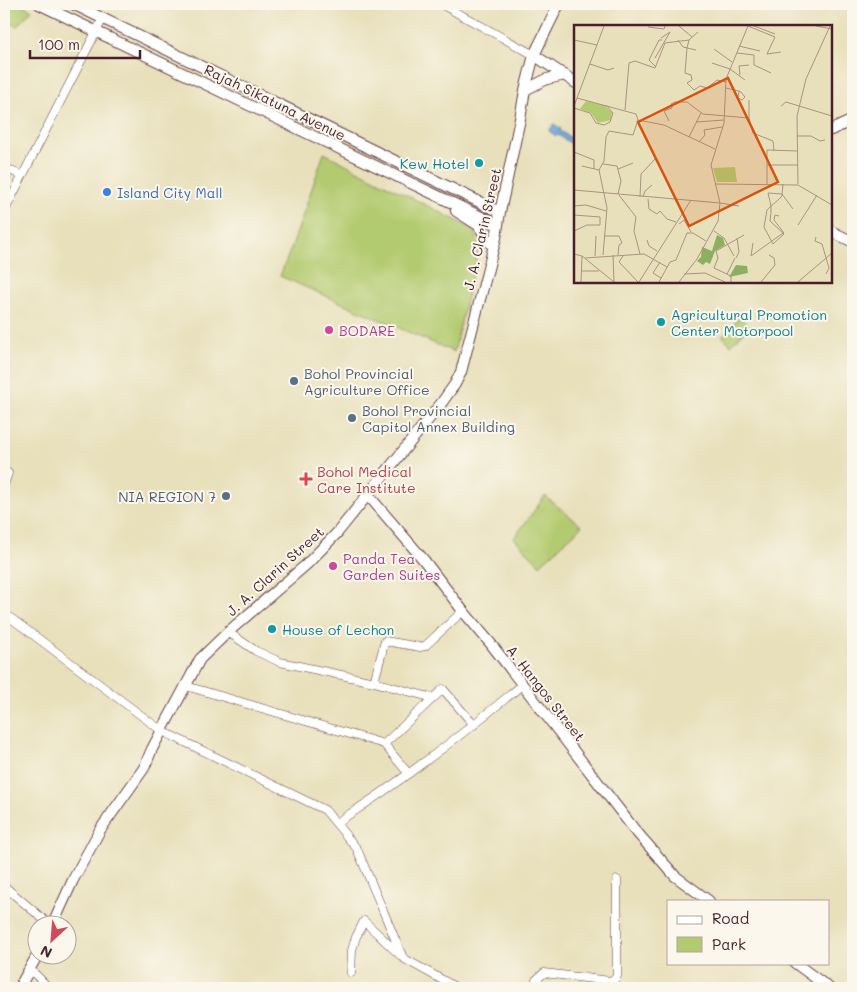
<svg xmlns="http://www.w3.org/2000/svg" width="857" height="992" font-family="Mali,sans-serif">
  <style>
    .green { fill: #b3cb70; stroke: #7e754e }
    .water { fill: #67a5d9; stroke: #586282 }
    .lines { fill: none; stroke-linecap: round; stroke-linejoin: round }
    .street-casing { stroke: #623c41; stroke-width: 9 }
    .secondary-casing { stroke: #623c41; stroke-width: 12 }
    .street { stroke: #fff; stroke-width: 8 }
    .secondary { stroke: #fff; stroke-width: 10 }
    .culture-dot { fill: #0f9aa8; stroke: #fbf7ec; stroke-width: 2 }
    .shop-dot { fill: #3f7fe0; stroke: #fbf7ec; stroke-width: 2 }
    .hotel-dot { fill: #d1479c; stroke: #fbf7ec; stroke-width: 2 }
    .service-dot { fill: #5c6f8a; stroke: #fbf7ec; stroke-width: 2 }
    .health-dot { fill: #e0444e; stroke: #fbf7ec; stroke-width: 2 }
    .labels { text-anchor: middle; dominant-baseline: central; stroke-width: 4; stroke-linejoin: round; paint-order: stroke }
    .street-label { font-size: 14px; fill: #4a1f2b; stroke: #fbf7ec }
    .culture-label { font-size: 14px; fill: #0d838f; stroke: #fbf7ec; text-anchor: start }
    .shop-label { font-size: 14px; fill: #366cbe; stroke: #fbf7ec; text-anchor: start }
    .hotel-label { font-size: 14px; fill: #b23c85; stroke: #fbf7ec; text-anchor: start }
    .service-label { font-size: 14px; fill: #4e5e75; stroke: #fbf7ec; text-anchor: start }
    .health-label { font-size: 14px; fill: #be3a42; stroke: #fbf7ec; text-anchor: start }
    .inset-road { fill: none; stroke: #a99381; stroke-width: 1 }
    .view { fill: #d8530f; fill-opacity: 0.15; stroke: #d8530f; stroke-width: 2.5 }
    .inset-edge { fill: none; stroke: #4a1f2b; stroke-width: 2.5 }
  </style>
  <rect width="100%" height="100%" fill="#fbf7ec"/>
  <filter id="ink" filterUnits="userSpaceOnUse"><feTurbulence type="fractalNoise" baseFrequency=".02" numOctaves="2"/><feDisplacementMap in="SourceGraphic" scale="10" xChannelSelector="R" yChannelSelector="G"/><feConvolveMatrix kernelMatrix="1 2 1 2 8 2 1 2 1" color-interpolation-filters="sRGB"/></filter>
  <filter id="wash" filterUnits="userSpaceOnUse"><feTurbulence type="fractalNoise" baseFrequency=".0096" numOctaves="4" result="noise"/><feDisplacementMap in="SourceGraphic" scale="20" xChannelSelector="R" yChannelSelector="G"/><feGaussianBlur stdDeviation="1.12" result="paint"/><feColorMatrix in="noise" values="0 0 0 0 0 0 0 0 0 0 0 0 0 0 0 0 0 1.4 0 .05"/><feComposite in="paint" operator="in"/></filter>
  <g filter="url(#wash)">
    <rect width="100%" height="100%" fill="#e8e0bb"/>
    <!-- green -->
    <path class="green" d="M4 4H20L32 10 17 26 4 20Z
      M324 153 469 227 475 232 479 246 454 352 280 276 294 241Z
      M740 317 749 326 731 345 722 336Z
      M545 496 582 526 540 565 514 538Z"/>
    <!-- water -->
    <path class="water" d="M554 124 561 129 560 131 576 141V147L558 135 556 136 549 131Z"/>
  </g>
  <g filter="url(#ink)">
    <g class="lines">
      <defs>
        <path id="street" d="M441 4 534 55
          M4 167 22 176
          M4 212 103 18
          M4 471 8 473 4 485
          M4 613 162 731 325 810 357 849 403 958 457 988
          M228 632 256 651 280 662 374 682 385 641 420 647 425 646 463 611
          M374 682 433 698
          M186 686 384 744 408 773
          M384 744 443 689 474 725
          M336 823C401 782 463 734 522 685
          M4 886 49 924
          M30 969 49 988
          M351 973 352 950 356 937 364 921 400 955
          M536 988V980L544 973 610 981 614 980 617 976V880"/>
        <path id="secondary" d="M39 4 498 225
          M73 4 500 212
          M534 55 576 83
          M525 90 547 79 565 75
          M831 130 853 120
          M456 211 478 225 493 247
          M831 231 853 242
          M368 495 423 559 463 611 491 644 634 829 675 876 709 901
          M53 924 73 880 100 830 144 768 152 749 200 659 228 632 307 564 337 533 440 405 455 384 461 372 496 238 500 212 520 119 525 90 534 55 559 4
          M795 963 829 988
          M19 988 38 954"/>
      </defs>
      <!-- street casing -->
      <use href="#street" class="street-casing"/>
      <!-- secondary casing -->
      <use href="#secondary" class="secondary-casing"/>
      <!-- street -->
      <use href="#street" class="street"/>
      <!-- secondary -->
      <use href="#secondary" class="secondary"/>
    </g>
  </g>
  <!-- markers -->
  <g class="culture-dot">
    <circle cx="479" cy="163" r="5"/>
    <circle cx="661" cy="322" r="5"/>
    <circle cx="272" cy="629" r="5"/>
  </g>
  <circle class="shop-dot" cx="107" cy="192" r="5"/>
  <g class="hotel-dot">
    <circle cx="329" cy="330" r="5"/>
    <circle cx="333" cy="566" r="5"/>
  </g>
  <g class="service-dot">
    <circle cx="294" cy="381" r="5"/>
    <circle cx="352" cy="418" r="5"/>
    <circle cx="226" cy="496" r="5"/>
  </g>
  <path class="health-dot" d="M303.5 471.5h5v5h5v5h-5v5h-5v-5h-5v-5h5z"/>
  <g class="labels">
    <!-- street labels -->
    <g class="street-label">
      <text transform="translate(275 102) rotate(26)">Rajah Sikatuna Avenue</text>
      <text transform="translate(482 229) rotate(-77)">J. A. Clarin Street</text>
      <text transform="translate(275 571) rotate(-42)">J. A. Clarin Street</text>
      <text transform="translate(546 693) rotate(52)">A. Hangos Street</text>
    </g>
    <!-- culture labels -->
    <g class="culture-label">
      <text x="469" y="163" text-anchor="end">Kew Hotel</text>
      <text x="671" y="314">Agricultural Promotion<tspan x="671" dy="16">Center Motorpool</tspan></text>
      <text x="282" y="629">House of Lechon</text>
    </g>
    <!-- shop labels -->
    <g class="shop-label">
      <text x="117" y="192">Island City Mall</text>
    </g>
    <!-- hotel labels -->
    <g class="hotel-label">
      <text x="339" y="330">BODARE</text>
      <text x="343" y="558">Panda Tea<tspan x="343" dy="16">Garden Suites</tspan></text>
    </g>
    <!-- service labels -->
    <g class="service-label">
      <text x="304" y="373">Bohol Provincial<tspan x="304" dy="16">Agriculture Office</tspan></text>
      <text x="362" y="410">Bohol Provincial<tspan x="362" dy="16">Capitol Annex Building</tspan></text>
      <text x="216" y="496" text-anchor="end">NIA REGION 7</text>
    </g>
    <!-- health labels -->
    <g class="health-label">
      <text x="317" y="471">Bohol Medical<tspan x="317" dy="16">Care Institute</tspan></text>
    </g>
  </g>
  <!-- overview -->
  <g transform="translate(574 25)">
    <rect width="258" height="258" fill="#e8e0bb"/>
    <path d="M12 76 30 80 38 87 37 95 24 98 17 88 6 84ZM161 142 163 157H143L139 143Z" fill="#b3cb70"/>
    <path d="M143 210 149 213 151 220 141 226 136 239 132 237 129 240 123 236 127 232 128 222 138 226ZM162 240 173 241 174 248 155 252Z" fill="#8eaf62"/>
    <path class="inset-road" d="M105 1 118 12M174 1 201 12 193 29 207 27M180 1 201 9M242 1 258 4M74 2 90 4 91 1M124 7 115 15 113 23 111 48 117 50 118 55 113 58 120 65 126 61 133 63 143 55 152 57M0 15 23 20M104 15 109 22 122 25M165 21 186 26M140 24 158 37M163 28 180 30V40L197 48M81 33 96 7 87 13M138 38 156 44 171 55M16 39 34 45 40 43M82 42 75 35 85 15H88M166 50 165 41 175 40M152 63 165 66 167 67 171 72 168 75 164 73 165 66M3 73 62 89 64 95 90 100 141 124M0 81 30 1M207 81 212 77 258 91M0 83 16 88 22 98 30 100 36 97 39 88 32 80M51 85 55 38 61 36 81 43 91 18 115 15M175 93V75M95 96 90 86 98 83 97 79 101 77H113L129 89 175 93 179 108 199 116 200 125M122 97 150 95M223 111H237L246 116 251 115M115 112 127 88M125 117 131 110 130 105 148 102M0 127 20 135V144M29 139 43 141 47 156 44 169M193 140H224M8 141 25 145M44 144 59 138M141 159 224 160M193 159V125L224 126M209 159V160L208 169V171L203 176 197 181 193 185 190 202 199 219 210 209 196 196 197 187V181L194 168 208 169 219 184M224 159 223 91 232 54 256 1M224 160 258 180M0 165V149M0 165 146 178M45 170 62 192 60 206 66 229M66 172 67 149 82 133M69 172 71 166 78 160M74 174 75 184 83 189 86 186 93 194 102 197M146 178 165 181M0 181 12 180 32 186M0 190 26 192V200M205 191 201 190 200 195 210 208M105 199 110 195 117 207M224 200 243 170M0 206 13 200H26M140 206 150 213 160 231M113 208H119L132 216M30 211H45L48 218 45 220 44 230M242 212 241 216 248 219 255 243 252 249M73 215 75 221 83 226M179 218 177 231 209 208M0 229 8 231 40 257M29 230 33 183 25 145 30 136 32 112 35 106 59 110 64 95M39 230 40 257M21 231 22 211M49 231 45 237 64 257M11 233 70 229 93 242M162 233 165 227 163 213M86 237 79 248 87 253M7 246H25M110 249 131 248 151 257M153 249 161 233M7 257 8 231M65 257 117 175M85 257 96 237 102 235 113 208M105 257 123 234 144 196 146 178 137 140 150 98 152 54 174 1M157 257V251L140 243 144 233 142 226 170 210M187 257 201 240 200 233 195 230M224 257 258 228"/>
    <path class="view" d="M154 53 204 157 115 201 64 97Z"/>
    <rect width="258" height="258" class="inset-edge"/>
  </g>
  <!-- margin -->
  <rect width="857" height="992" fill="none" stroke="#fbf7ec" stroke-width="20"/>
  <!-- legend -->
  <rect x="667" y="900" width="162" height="65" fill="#fbf7ec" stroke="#b4a19f"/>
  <rect x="677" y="916" width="25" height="8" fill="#ffffff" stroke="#b4a19f"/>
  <text x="712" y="924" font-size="15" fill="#4a1f2b">Road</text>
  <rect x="677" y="937" width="25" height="15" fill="#b3cb70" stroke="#b4a19f"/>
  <text x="712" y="950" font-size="15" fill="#4a1f2b">Park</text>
  <!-- north arrow -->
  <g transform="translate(52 940) rotate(206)"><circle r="24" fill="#fbf7ec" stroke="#b4a19f"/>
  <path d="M0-4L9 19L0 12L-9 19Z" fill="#d1495b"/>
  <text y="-8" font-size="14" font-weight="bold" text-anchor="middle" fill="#4a1f2b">N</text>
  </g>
  <!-- scale -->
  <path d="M30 50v8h110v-8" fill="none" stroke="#4a1f2b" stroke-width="2.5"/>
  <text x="38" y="50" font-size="15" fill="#4a1f2b" stroke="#fbf7ec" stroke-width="4" paint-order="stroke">100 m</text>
</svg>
